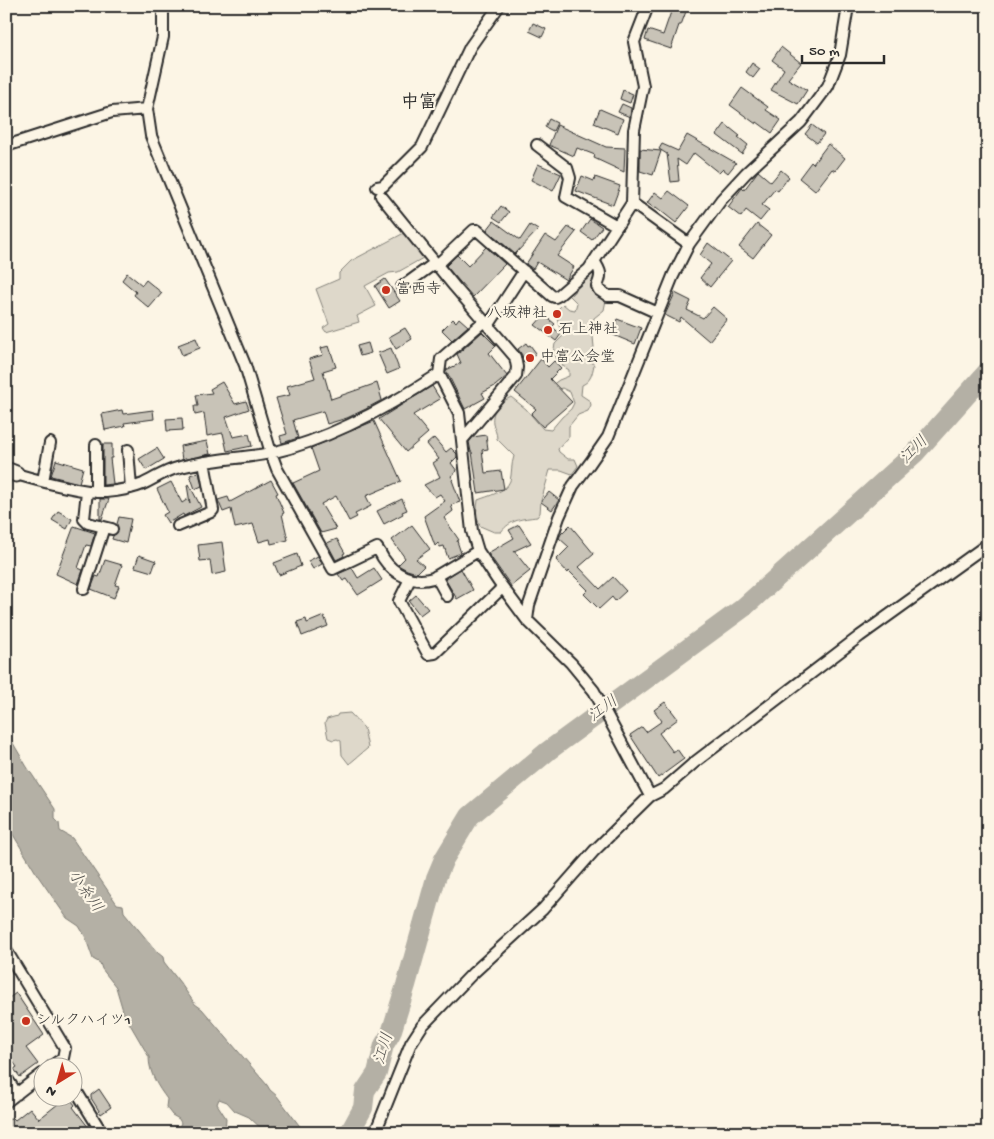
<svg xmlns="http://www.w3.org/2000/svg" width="994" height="1139" font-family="'Gochi Hand','Klee One',sans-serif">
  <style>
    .green { fill: #ded8ca; stroke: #84827a }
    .water { fill: #b4b0a5; stroke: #7d7b74 }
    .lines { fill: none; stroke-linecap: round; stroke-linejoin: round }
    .river { stroke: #b4b0a5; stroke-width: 20 }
    .building { fill: #c8c3b7; stroke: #2b2b2b }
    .street-casing { stroke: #2b2b2b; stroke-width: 14 }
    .secondary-casing { stroke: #2b2b2b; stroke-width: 19 }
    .street { stroke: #fcf5e5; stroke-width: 10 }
    .secondary { stroke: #fcf5e5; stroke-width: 15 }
    .poi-dot { fill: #c8321e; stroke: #fcf5e5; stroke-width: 2 }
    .labels { text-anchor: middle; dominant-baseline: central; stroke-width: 4.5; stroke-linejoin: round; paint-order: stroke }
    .poi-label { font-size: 15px; fill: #2b2b2b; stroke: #fcf5e5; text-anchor: start }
    .water-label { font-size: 16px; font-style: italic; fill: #545350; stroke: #fcf5e5 }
    .quarter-label { font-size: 18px; font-weight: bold; fill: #2b2b2b; stroke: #fcf5e5 }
  </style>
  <rect width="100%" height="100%" fill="#fcf5e5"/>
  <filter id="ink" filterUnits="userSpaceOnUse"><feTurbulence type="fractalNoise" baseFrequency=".02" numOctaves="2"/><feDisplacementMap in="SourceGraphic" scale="10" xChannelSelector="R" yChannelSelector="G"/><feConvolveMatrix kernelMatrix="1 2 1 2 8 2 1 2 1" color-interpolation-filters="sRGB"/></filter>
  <g filter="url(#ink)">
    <!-- green -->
    <path class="green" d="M404 233 423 258 398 272 389 273 365 286 376 306 357 316 359 322 326 332 323 328 329 324 316 289 339 279V273L351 261Z
      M602 267 606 272 603 288 606 300 604 310 594 318 592 327 594 347 589 358 594 365C592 374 591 381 582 385L581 395 590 401 591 405 588 411 578 415 569 426V437L558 449 559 452 568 459H575L578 466 572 474 561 470H550L541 501 540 513 537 517C522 519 511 519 501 532H494L480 526 476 515 478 500C488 496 506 492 510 481 512 473 511 465 514 456L497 439C497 432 494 429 493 423 491 410 501 402 511 397L526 409 543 429 551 430 562 417 571 409 574 403 570 392 562 388 555 390 552 385 559 380 569 376V370L563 366 561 361 557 359 553 353 555 344 564 335 559 326 556 311 563 304 569 309 575 310 577 303 570 296 594 271Z
      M350 713 364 728 368 748 349 764 342 755 341 741 337 739 333 740 328 738 325 723 327 719 337 716 338 714Z"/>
    <!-- water -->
    <path class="water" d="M6 735 10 738 27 767 55 809V819L59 823 60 831 72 838 117 904 123 905 124 912 157 952 163 957 164 962 181 984 195 1004 202 1009 267 1085 270 1090 277 1096 305 1133H266L249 1117 235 1111 227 1102 219 1099 217 1104 226 1118 225 1133H184L179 1127 181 1123 179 1119 172 1115 166 1107 167 1099C158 1087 149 1073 149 1057L124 1014 116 987 102 969 100 963 93 959 85 936 79 926 67 918 38 876 6 823Z"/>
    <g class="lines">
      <!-- river -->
      <path class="river" d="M348 1133 351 1130 363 1108 365 1091 377 1073 384 1045 391 1033 406 985 436 878 444 859 470 816 548 751 743 608 915 453 988 371"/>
    </g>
    <!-- building -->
    <path class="building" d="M673 6H688L681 25H679L671 49 645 40 648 30 663 35Z
      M533 23 546 29 542 37 529 31Z
      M781 47 801 63 788 79 807 90 798 104 771 90 784 69 772 60Z
      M752 63 760 69 753 78 746 72Z
      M742 88 768 107 766 110 781 120 772 133 757 122 756 124 730 105Z
      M623 90 633 94 630 103 620 99Z
      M622 104 631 108 630 117 618 112Z
      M600 109 623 119 618 133 594 123Z
      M549 119 557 123 553 131 545 127Z
      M725 124 740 136 738 137 748 145 742 154 717 135Z
      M557 125 606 147 625 148 624 172 594 158 595 155 577 148 574 156 549 145Z
      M812 125 824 134 817 143 805 134Z
      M687 135 736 163 728 173 723 169 719 173 694 153 686 165 677 159 679 181 671 182 667 154 659 149 662 144 678 151Z
      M828 144 845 158 835 171 832 169 815 191 799 178 811 162 813 164Z
      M640 149 661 151 653 175 640 171Z
      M538 164 561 174 553 191 531 180Z
      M781 170 789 177 778 191 775 189 762 205 769 210 760 221 746 210 741 217 728 207 742 188 744 190 758 171 771 182Z
      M582 176 594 181 595 177 620 186 613 205 576 191Z
      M669 191 689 206 676 223 656 207 654 208 647 203 655 192 663 198Z
      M501 206 509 212 501 222 493 217Z
      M590 219 602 227 592 240 581 232Z
      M494 221 520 240 530 225 538 230 515 254 487 230Z
      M757 224 771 235 753 258 739 247Z
      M568 227 576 232 557 256 574 267 566 280 537 262 533 269 526 264 545 235 556 242Z
      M708 243 731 261 710 287 700 278 711 264 700 255Z
      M486 247 505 264 473 297 446 266 457 255 468 266Z
      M127 273 142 285 146 280 162 293 149 308 134 295 136 292 122 280Z
      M385 279 400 301 389 308 375 286Z
      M675 293 691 301 687 310 703 318 713 307 727 319 709 341 681 317 679 322 665 315Z
      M544 315 555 324 552 327 561 334 556 341 535 325Z
      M459 318 468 326 452 340 442 330 453 319 456 322Z
      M617 319 641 328 635 344 611 334Z
      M405 328 412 339 396 349 389 337Z
      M482 332 496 346 489 353 507 376 495 386 482 393 485 398 465 409 446 370 461 363 457 354 463 350H462Z
      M196 338 200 348 182 355 178 345Z
      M368 343 371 353 360 356 357 346Z
      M526 343 528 346 530 345 536 353 524 363 522 355 518 349Z
      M329 346 336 367 323 371 331 399 377 383 382 400 369 407 368 406V408L347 418 327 424 323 411 293 420 298 438 282 443 280 436 287 434 276 398 290 395 287 386 315 378 309 359 323 355 321 348Z
      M391 348 399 369 387 374 378 353Z
      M541 359 548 367 554 361 561 368 550 379 572 402 543 427 531 414 536 409 515 392Z
      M222 382 235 404 246 401 249 409 226 417 233 437 249 434 252 446 227 451 223 433 207 436 204 413 195 415 194 406H198L196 395 212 393 210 389Z
      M432 386 440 399 413 415 428 433 406 452 379 419Z
      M122 410 123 414 153 410 154 419 124 423 125 426 105 430 102 414Z
      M182 418 183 430 167 431 166 419Z
      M374 421 401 481 366 496 371 506 355 514 357 517 349 521 336 496 321 504 336 529 321 533 293 483 319 471 311 448Z
      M486 435 488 449 482 450 485 473 501 471 504 489 478 493 472 452H471L469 442 473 437Z
      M434 438 446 452 451 448 457 454V457L451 463 457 471 451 476 453 479 452 480 460 502 451 505 453 511 444 518 459 540 457 541 461 553 448 558 444 546 440 547 438 543 435 546 424 516 445 501 440 494 435 497 424 485 440 477 433 463 439 459 427 444Z
      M207 441 210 454 182 460 180 446Z
      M103 444H112V458H110L113 484 103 485Z
      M157 448 164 459 146 470 139 459Z
      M56 460 83 468 79 483 51 476Z
      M199 472 202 486 195 489 190 475Z
      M271 480 278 493 276 494 284 513 282 514 288 540 271 544 270 539 259 542 253 524 235 528 231 509 223 512 218 500 228 497 230 502Z
      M171 482 182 503 188 499 190 503 187 485 189 484 201 507 184 516 183 514 168 523 163 515 168 512 157 489Z
      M549 492 559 500 552 510 541 502Z
      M100 499H109L102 519H100Z
      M402 499 407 510 402 512 403 514 384 524 377 511Z
      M58 511 72 519 67 529 52 520Z
      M119 517 131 519 126 543 112 539 113 536 118 531 117 524Z
      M412 525 430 549 416 559 424 566 417 573 407 570 398 565 405 558 392 540Z
      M519 525 531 543 514 551 530 571 511 586 488 553 514 538 509 530Z
      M570 525 594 554 579 567 600 589 613 577 626 591 615 601 612 597 599 609 584 594 588 590 569 571 568 573 556 560 569 547 559 538 561 534Z
      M74 526 95 533 91 546 86 545 78 568 83 570 78 584 56 574Z
      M337 539 345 553 343 554 344 556 336 560 327 543Z
      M222 542 226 572 212 575 210 560 200 561 198 545Z
      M297 554 301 566 279 575 274 563Z
      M139 555 156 561 152 572 135 567Z
      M318 556 322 564 313 569 308 561Z
      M105 560 122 565 115 585 119 586 114 598 91 589 96 576 99 577Z
      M352 568 358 578 374 568 382 580 358 595 347 579 343 581 338 574Z
      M461 569 473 590 457 599 445 579Z
      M416 595 428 609 420 615 409 601Z
      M324 616 328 626 302 636 297 622 306 619 307 623Z
      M665 702 678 719 659 733 673 752 677 749 684 759 658 778 630 735 642 727 646 732 662 721 654 710Z
      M16 993 44 1035 26 1048 38 1064 20 1077 14 1069 17 1067 6 1052V1000Z
      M99 1089 111 1107 101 1114 91 1098V1095Z
      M52 1096H68L75 1105 73 1107 89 1128 83 1133H9L6 1129V1122L12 1117 15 1120 30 1108 39 1119 58 1104Z"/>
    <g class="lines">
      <defs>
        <path id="street" d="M163 6V37L147 109 151 136 245 365 271 453 277 469 333 569 377 548C379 551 381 554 383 558 394 575 413 584 433 578L478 551
          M537 145 567 168 570 178 566 197 617 226
          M6 146 112 112 147 109
          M377 187 383 186 422 147 470 47 499 6
          M381 196 454 286 515 357 517 367 516 376 463 439
          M632 203 689 244
          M594 261C601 271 602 275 597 286L599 290 608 296H620L658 313
          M437 265 474 230H477L552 296 555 297 559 295 589 269 632 203 634 130 643 86 634 42 648 6
          M402 287 435 263
          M484 321 441 359 439 374 459 413 472 531 478 551 498 581 527 620 571 663 594 691 650 796
          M488 326 524 271
          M128 450 131 488
          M16 474C40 481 82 493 106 492 118 491 131 489 143 484 154 479 165 471 177 468 208 459 240 459 271 453 328 440 390 406 439 374
          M43 481 50 443
          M87 491 84 519 88 523 112 529
          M96 492V445
          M178 526 211 512 213 510 204 462
          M436 576 447 596
          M410 579 399 601 428 654 435 653 502 588
          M84 589 104 527
          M527 620 529 605 559 517 573 486 590 463 608 437 673 276 689 244 721 200 746 173 801 122 828 86 840 55 848 6
          M6 950 65 1048 63 1058 52 1066
          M6 1077 17 1094
          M72 1084 102 1133
          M6 1102 42 1074
          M375 1133 411 1043 422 1026 472 974 543 909 594 851 650 796 664 789 695 762 860 636 988 544"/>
        <path id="secondary" d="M6 470 16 474"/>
      </defs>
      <!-- street casing -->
      <use href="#street" class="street-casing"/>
      <!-- secondary casing -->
      <use href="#secondary" class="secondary-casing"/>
      <!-- street -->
      <use href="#street" class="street"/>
      <!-- secondary -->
      <use href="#secondary" class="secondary"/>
    </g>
  </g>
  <!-- markers -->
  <g class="poi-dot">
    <circle cx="386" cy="290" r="5"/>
    <circle cx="557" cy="314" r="5"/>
    <circle cx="548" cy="330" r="5"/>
    <circle cx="530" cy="358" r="5"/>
    <circle cx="26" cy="1021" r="5"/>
  </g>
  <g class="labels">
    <!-- poi labels -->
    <g class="poi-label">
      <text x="396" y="290">富西寺</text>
      <text x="547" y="314" text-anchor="end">八坂神社</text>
      <text x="558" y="330">石上神社</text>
      <text x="540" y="358">中富公会堂</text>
      <text x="36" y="1021">シルクハイツ1</text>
    </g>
    <!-- water labels -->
    <g class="water-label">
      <text transform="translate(915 451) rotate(-45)">江川</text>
      <text transform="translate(604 710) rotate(-36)">江川</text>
      <text transform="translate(84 892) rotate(55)">小糸川</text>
      <text transform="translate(385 1049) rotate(-73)">江川</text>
    </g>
    <!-- quarter labels -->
    <g class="quarter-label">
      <text x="419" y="103">中富</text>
    </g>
  </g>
  <!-- margin -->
  <rect width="994" height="1139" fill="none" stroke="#fcf5e5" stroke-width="25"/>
  <rect x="12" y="12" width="969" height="1114" fill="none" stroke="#2b2b2b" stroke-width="2" filter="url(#ink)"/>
  <!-- north arrow -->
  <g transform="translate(58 1082) rotate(217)"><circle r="24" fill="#fcf5e5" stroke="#a8a49b"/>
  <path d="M0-4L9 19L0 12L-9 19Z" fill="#c8321e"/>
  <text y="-8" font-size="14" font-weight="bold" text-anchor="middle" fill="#2b2b2b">N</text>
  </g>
  <!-- scale -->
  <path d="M802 55v8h82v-8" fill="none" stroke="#2b2b2b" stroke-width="2.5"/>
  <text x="809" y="55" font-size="15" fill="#2b2b2b" stroke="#fcf5e5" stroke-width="4" paint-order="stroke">50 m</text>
</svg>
